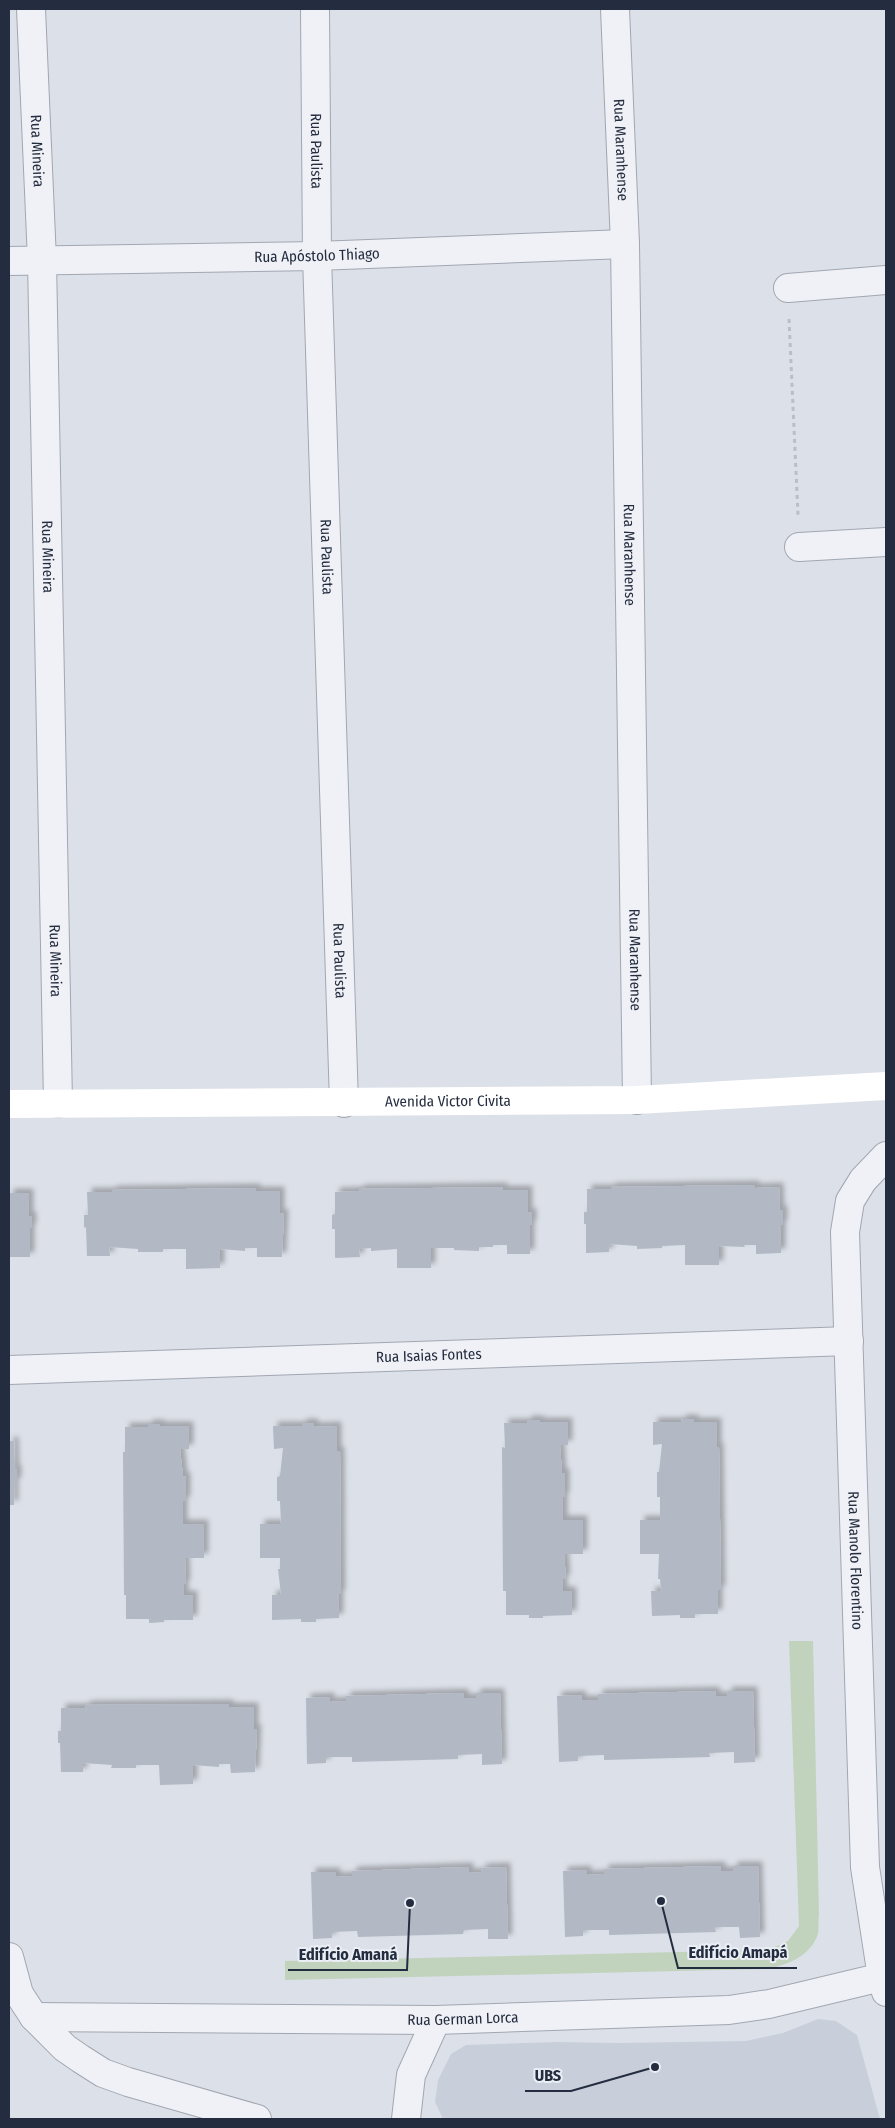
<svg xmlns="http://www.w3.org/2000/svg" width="895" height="2128" font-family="'Fira Sans Condensed',sans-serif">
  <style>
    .built { fill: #c9cfda }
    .green { fill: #c1d3bc }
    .building { fill: #b2b9c5; filter: url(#shadow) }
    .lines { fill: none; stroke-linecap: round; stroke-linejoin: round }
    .street-casing { stroke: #a1a7b2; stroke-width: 30 }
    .path { stroke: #babec6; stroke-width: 3; stroke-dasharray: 4 4; stroke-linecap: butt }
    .street { stroke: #eff1f6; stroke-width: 28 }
    .secondary { stroke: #fff; stroke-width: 28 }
    .labels { text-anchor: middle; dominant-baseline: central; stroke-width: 4; stroke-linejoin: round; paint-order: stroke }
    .street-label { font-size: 15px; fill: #242d3f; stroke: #ebeff5 }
    .leader { fill: none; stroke: #242d3f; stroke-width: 2 }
    .callout-dot { fill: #242d3f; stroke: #ebeff5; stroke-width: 2 }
    .callout-label { font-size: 16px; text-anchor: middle; font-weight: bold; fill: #242d3f; stroke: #ebeff5; stroke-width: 4; stroke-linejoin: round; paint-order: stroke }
  </style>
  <defs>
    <filter id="shadow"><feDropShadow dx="4.5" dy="-4.5" stdDeviation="2.5" flood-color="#0004"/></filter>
  </defs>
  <rect width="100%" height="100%" fill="#dce0e8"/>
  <!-- built -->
  <path class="built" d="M818 2019 836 2021 857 2035 880 2119H443L435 2102 438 2080 451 2054 466 2045 557 2042 619 2043 746 2041 783 2033Z"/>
  <!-- green -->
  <path class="green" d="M789 1641H813L819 1914C818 1920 819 1928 818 1934 810 1957 787 1965 766 1969L285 1980V1961L768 1950 788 1941 799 1926Z"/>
  <!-- building -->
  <path class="building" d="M755 1185V1188L779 1187 780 1210H783V1225H781V1253L756 1254V1245H744L745 1247 719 1246V1265H685V1245L662 1246V1248L637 1249V1246L609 1244V1252L586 1253V1224H584V1212H587V1189H611V1187Z
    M503 1187V1190H528V1213L532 1212V1225H530V1254H507V1245H493V1247H479V1251L454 1250V1248H431V1268H397V1249L371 1251V1248L359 1249 360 1257 335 1258V1229H332V1215L335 1214V1192L360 1191 359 1189Z
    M256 1188V1191H280V1214L284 1213 282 1257H257V1248H245V1251L220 1249V1268L186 1269V1249H163V1252H138V1249L109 1247 110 1256H87L86 1227 84 1228V1215H88L87 1192H112V1190Z
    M9 1193H29V1216H32V1228H30V1257H9Z
    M682 1419H694V1422H717V1447H719L721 1590H718V1614H695V1618H680V1615L652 1616 651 1591H661L660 1579H658L659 1554H640V1520H660V1497H657V1472H659L662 1444 653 1445V1422H681Z
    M527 1420H539L540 1422H568V1445H560L562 1473H565V1497H563V1520H583V1554H564L566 1579H563V1591H572V1615L543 1616V1618H529V1615H506V1591H503L502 1447 505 1448 504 1423H527Z
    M302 1423H314V1427L337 1426V1451H340L341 1594H339V1618L316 1619V1622H301V1619L272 1620V1595H281L278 1569H280V1558H260V1524H281L280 1501H277V1477L280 1476 283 1448 274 1449 273 1426H302Z
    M148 1424H160V1426H189V1449H180L183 1476 186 1477V1501H183V1524H204V1558H185L186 1584H184V1595H193V1620H164V1622L149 1623V1619H126V1595H124L123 1452H125V1427H148Z
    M9 1441H14L15 1469 17 1470V1482H14V1505H9Z
    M715 1691 716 1696H728L727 1691H753L755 1762 734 1763V1752L709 1753 710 1757 604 1760V1755L578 1756V1761L559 1762 557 1696 581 1695 582 1700H598V1694Z
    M464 1693V1698H476V1693H500L502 1764 482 1765V1754L458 1755V1759L352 1762V1757H326V1763L307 1764 306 1698 330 1697V1702L346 1701V1696Z
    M229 1704V1707H254V1729H257L255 1772 231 1773 230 1764H219V1767L193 1765V1784L160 1785 159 1765H136V1768H111L112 1765 83 1763V1772H61L60 1743H58V1731H61V1708H86L85 1705Z
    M721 1866V1871H733V1866H758L760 1937 740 1938 739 1927H715L716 1932 609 1935V1930H583V1936L565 1937 563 1871 587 1870V1875L604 1874V1869Z
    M469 1867V1873L482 1872 481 1868 506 1867 508 1939H488V1929L464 1930 463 1934 358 1937 357 1931 332 1932V1938L313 1939 311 1872H336V1877L352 1876V1871Z"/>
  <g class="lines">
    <defs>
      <g id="street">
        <path id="s1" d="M31 9 42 260 58 1103"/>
        <path id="s2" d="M315 9 317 256 344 1103"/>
        <path id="s3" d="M615 9 625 244 637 1100"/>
        <path id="s4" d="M9 261 317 256 625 244"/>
        <path d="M788 288 886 280"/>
        <path d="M799 547 886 542"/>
        <path id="s5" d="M886 1156 863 1180 850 1201 845 1232 865 1867 882 1977 886 1992"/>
        <path id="s6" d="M9 1370 849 1341"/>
        <path d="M9 1957 19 1994 34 2017 65 2048 81 2059 103 2073 128 2082 257 2119"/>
        <path id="s7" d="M34 2017 436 2020 729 2010 769 2004 886 1976"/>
        <path d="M406 2119 411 2075 436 2020"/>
      </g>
    </defs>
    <!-- street casing -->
    <use href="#street" class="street-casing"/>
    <!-- path -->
    <path class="path" d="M789 319 798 515"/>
    <!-- street -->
    <use href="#street" class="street"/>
    <!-- secondary -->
    <path class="secondary" id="s8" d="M9 1104 637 1100 886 1086"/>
  </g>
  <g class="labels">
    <!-- street labels -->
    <g class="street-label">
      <text stroke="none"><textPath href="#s3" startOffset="141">Rua Maranhense</textPath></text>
      <text stroke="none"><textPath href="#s1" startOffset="142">Rua Mineira</textPath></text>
      <text stroke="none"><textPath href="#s2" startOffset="142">Rua Paulista</textPath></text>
      <text stroke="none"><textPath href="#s4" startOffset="308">Rua Apóstolo Thiago</textPath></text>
      <text stroke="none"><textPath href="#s3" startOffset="546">Rua Maranhense</textPath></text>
      <text stroke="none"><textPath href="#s1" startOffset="548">Rua Mineira</textPath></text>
      <text stroke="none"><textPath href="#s2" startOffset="548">Rua Paulista</textPath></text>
      <text stroke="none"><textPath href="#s3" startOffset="951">Rua Maranhense</textPath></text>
      <text stroke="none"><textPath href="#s1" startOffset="952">Rua Mineira</textPath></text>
      <text stroke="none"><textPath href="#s2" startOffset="952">Rua Paulista</textPath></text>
      <text stroke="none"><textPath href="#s8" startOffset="439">Avenida Victor Civita</textPath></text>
      <text stroke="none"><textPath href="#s6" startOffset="420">Rua Isaias Fontes</textPath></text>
      <text stroke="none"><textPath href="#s5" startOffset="418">Rua Manolo Florentino</textPath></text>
      <text stroke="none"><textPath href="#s7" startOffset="429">Rua German Lorca</textPath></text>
    </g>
  </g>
  <!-- callouts -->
  <path class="leader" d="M661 1901L678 1968H797M410 1903L407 1970H288M655 2067L571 2091H525"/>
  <g class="callout-dot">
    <circle cx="661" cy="1901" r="5"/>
    <circle cx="410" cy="1903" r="5"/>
    <circle cx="655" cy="2067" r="5"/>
  </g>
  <g class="callout-label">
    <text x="738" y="1958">Edifício Amapá</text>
    <text x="348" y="1960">Edifício Amaná</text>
    <text x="548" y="2081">UBS</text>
  </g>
  <!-- border -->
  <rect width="895" height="2128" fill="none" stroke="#242d3f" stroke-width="20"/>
</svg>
